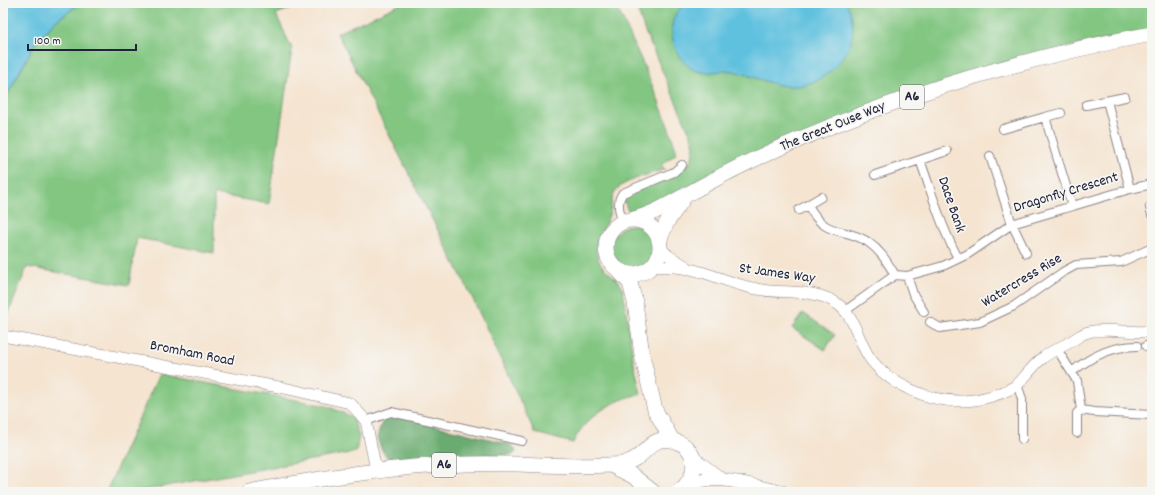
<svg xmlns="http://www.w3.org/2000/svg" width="1155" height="495" font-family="Dekko,sans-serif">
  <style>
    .green { fill: #82c681; stroke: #52745e }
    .forest { fill: #69ab6f; stroke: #466655 }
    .water { fill: #61c1df; stroke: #42728d }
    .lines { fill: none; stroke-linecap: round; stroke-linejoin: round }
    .street-casing { stroke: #8c8386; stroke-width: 10 }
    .secondary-casing { stroke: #8c8386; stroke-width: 12 }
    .primary-casing { stroke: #8c8386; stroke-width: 14 }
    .highway-casing { stroke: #8c8386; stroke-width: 16 }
    .street { stroke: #fff; stroke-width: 8 }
    .secondary { stroke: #fff; stroke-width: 11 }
    .primary { stroke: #fff; stroke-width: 13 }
    .highway { stroke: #fff; stroke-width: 15 }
    .labels { text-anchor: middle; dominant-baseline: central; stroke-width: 3.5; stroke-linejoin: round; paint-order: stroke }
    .shield { fill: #f6f6f2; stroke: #626272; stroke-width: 1 }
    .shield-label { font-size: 14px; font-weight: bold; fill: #22223b }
    .street-label { font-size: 15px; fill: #22223b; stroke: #f6f6f2 }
  </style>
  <rect width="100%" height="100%" fill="#f6f6f2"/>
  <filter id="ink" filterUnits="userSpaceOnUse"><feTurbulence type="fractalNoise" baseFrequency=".025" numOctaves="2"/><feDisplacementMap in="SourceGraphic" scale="8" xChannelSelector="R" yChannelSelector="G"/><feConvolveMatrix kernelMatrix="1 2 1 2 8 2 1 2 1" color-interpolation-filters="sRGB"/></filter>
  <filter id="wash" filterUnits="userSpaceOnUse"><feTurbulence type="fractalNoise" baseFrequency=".012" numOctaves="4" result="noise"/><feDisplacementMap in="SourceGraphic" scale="16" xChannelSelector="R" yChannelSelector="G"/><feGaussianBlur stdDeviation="0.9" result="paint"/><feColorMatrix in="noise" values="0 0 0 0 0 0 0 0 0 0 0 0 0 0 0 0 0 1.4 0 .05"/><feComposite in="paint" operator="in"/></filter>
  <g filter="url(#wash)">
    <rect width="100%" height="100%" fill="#f5e4d0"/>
    <!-- green -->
    <path class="green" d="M81 3H306L276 14 292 49 269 204 214 194V253L137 238 129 285 27 267 3 327V103L35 43 57 20Z
      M403 3H615C638 52 661 101 677 153L661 165 665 169C651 174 632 178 619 187 611 194 612 206 609 215 604 231 592 241 598 259 603 272 618 276 623 289L633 359 641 394C614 399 584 417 573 443L535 433 472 297 337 33Z
      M635 3H1152V29L1014 59 664 203 662 200C652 206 638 215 627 209L625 202H621L624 196 684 167 687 162 691 163 694 146 692 138 645 32Z
      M611 247a22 22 0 1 1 44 0a22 22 0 1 1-44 0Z
      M803 313 835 335 825 350 792 328Z
      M159 374 327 406 352 417 359 436 356 452 133 492H106Z"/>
    <!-- forest -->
    <path class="forest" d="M390 417H400L506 443 512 445 516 451 514 454 508 455 394 460C383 457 381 448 377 438L382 422Z"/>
    <!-- water -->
    <path class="water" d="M12 3H81L57 20 35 43 3 103V4Z
      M689 3H846C855 16 855 40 846 53 830 78 805 92 774 84 760 80 747 74 733 71 721 69 709 75 697 71 671 62 660 13 689 3Z"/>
  </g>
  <g filter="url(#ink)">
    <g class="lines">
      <defs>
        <path id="street" d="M1107 101 1130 189
          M1086 105 1125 97
          M1045 117 1061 113
          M1003 129 1045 117 1072 206
          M990 156 1012 224 1026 253
          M920 160C932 193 941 227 958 258
          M875 175 947 151
          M808 205C827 240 842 225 868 242 881 251 887 262 895 275
          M1150 207 1152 215
          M799 210 821 197
          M623 221C619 212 616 201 623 193L674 172 682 165
          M907 276 913 294 924 312
          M845 311 895 275 907 276 943 266 968 254 1012 224 1130 189 1152 184
          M930 322 940 328 980 322 1014 306 1063 272 1076 265 1121 262 1152 248
          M1146 346 1152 345
          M1057 349 1077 381 1081 410
          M1072 372C1090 357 1113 346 1137 346
          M1017 384 1022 399V439
          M1081 410 1094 412 1152 415
          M366 421 391 412 522 441
          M1077 433V413L1081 410"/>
        <path id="secondary" d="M660 248 669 256 687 267
          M651 267C664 266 677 267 690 269 713 274 734 285 757 289 784 295 816 287 839 305 855 318 858 340 869 357 888 384 929 402 962 401 977 401 1007 394 1019 383 1027 375 1034 364 1044 357 1051 351 1062 347 1070 342 1076 339 1082 333 1089 332 1108 327 1131 334 1152 331
          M3 336 284 388 350 403 366 421 376 470"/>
        <path id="primary" d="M692 457 721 479
          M688 485C715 471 753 487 782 492"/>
        <path id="highway" d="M634 219C662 211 684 195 710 182 739 166 769 152 800 139 913 91 1031 56 1152 34
          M606 247a27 27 0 1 1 54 0a27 27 0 1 1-54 0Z
          M659 241 667 222 683 199
          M619 271 630 283 635 302 642 355 655 410 672 440
          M611 465 633 476 653 492
          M249 492C321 478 393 466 467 464 515 462 562 468 609 465 618 465 629 463 636 458 649 450 652 437 671 440 700 446 700 477 678 492"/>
      </defs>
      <!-- street casing -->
      <use href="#street" class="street-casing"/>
      <!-- secondary casing -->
      <use href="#secondary" class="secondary-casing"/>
      <!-- primary casing -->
      <use href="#primary" class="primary-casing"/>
      <!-- highway casing -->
      <use href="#highway" class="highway-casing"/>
      <!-- street -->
      <use href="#street" class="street"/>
      <!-- secondary -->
      <use href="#secondary" class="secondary"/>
      <!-- primary -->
      <use href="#primary" class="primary"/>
      <!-- highway -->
      <use href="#highway" class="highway"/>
    </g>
  </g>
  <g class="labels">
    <!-- shield labels -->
    <g class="shield">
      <rect x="900" y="85" width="24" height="24" rx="3"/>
      <rect x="432" y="453" width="24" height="24" rx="3"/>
    </g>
    <g class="shield-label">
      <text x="912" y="97">A6</text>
      <text x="444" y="465">A6</text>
    </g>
    <!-- street labels -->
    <g class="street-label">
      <text transform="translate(833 127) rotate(-22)">The Great Ouse Way</text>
      <text transform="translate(1066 193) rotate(-17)">Dragonfly Crescent</text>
      <text transform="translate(951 205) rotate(71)">Dace Bank</text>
      <text transform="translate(777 274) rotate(8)">St James Way</text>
      <text transform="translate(1022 281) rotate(-31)">Watercress Rise</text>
      <text transform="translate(192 354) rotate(11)">Bromham Road</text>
    </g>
  </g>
  <!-- margin -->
  <rect width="1155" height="495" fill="none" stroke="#f6f6f2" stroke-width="16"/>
  <!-- scale -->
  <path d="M28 44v6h108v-6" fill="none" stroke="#22223b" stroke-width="2"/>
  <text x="34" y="44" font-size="12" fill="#22223b" stroke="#f6f6f2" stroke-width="3" paint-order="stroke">100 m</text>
</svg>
